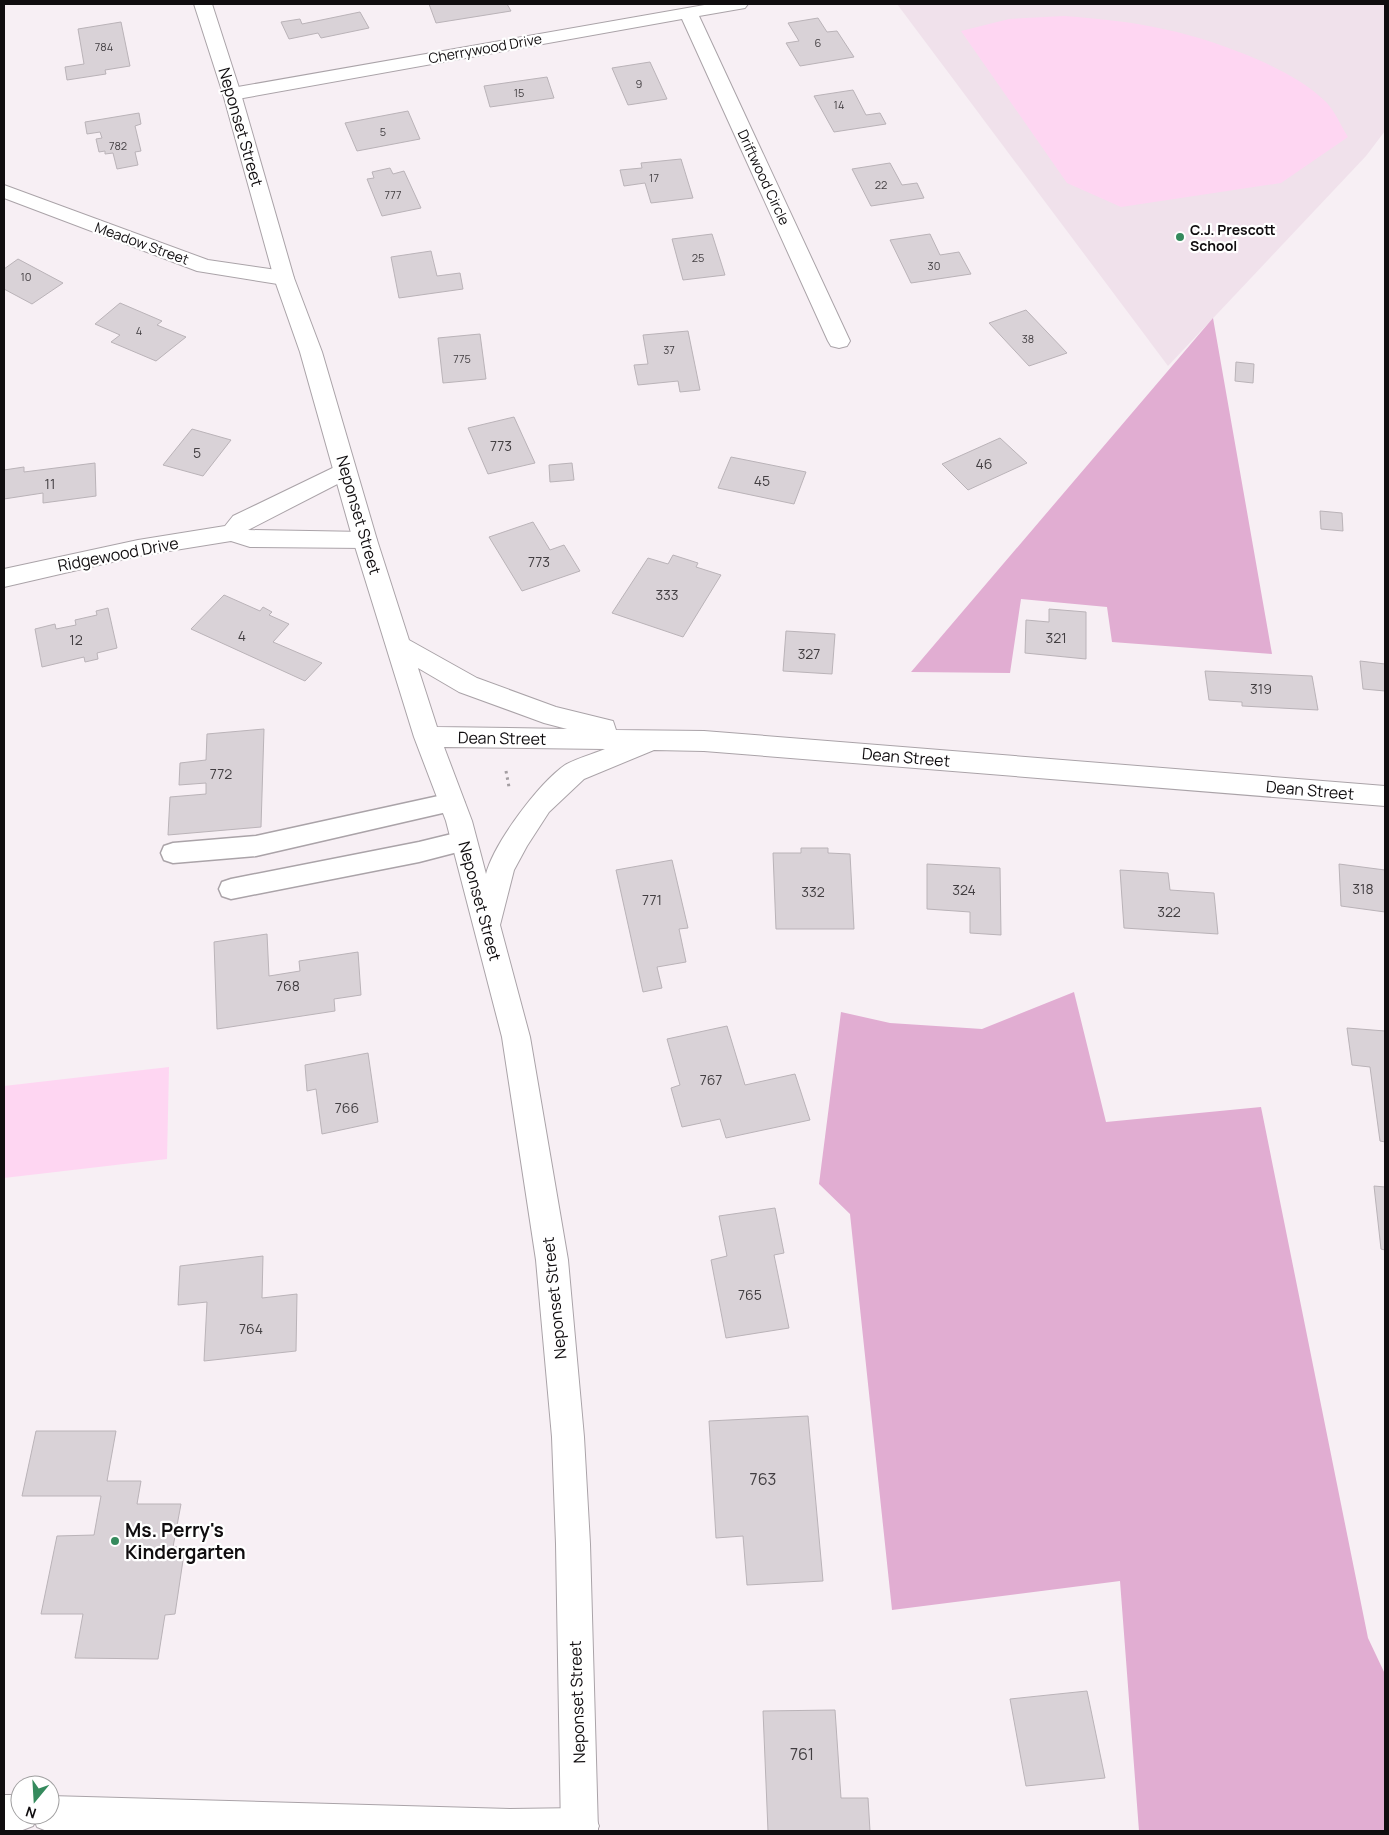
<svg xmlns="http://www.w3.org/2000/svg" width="1389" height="1835" font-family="Manrope,sans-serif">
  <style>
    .built { fill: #f0e1eb }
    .green { fill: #fed6f2 }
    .forest { fill: #e1add2 }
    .building { fill: #d9d2d7; stroke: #bab3b8 }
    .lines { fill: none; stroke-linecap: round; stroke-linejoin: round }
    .lane-casing { stroke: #aaa3a8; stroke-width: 3 }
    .street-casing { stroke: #aaa3a8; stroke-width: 2 }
    .secondary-casing { stroke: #aaa3a8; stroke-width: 2 }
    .path { stroke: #a39da1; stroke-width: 3; stroke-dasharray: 2.5 4; stroke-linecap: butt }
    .lane { fill: #fff; fill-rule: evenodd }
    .street { fill: #fff; fill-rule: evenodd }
    .secondary { fill: #fff; fill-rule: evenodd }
    .poi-dot { fill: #358a5d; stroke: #fff; stroke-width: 2 }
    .labels { text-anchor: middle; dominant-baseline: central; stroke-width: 4.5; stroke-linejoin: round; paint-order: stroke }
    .far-number-label { font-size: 11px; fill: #423e41 }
    .far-street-label { font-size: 14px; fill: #100d0f; stroke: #fff }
    .far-poi-label { font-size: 14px; font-weight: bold; fill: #100d0f; stroke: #fff; text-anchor: start }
    .number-label { font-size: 14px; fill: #423e41 }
    .street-label { font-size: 16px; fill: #100d0f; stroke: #fff }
    .near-number-label { font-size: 16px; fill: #423e41 }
    .near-poi-label { font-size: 19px; font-weight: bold; fill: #100d0f; stroke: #fff; text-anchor: start }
  </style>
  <rect width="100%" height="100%" fill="#f7eff4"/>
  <!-- built -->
  <path class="built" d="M897 4H1385V131L1366 156 1168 366Z"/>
  <!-- green -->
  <path class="green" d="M1064 16C1137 21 1193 31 1261 61 1283 71 1308 84 1326 102 1335 111 1341 126 1348 137L1281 183 1121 207 1067 183 961 31 1009 19Z
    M169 1067 167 1159 4 1178V1086Z"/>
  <!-- forest -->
  <path class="forest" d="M1213 318 1272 654 1112 642 1107 607 1021 599 1010 673 911 672Z
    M1074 992 1106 1122 1261 1107 1368 1638 1385 1674V1831H1139L1120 1581 892 1610 850 1214 819 1184 841 1012 890 1023 982 1029Z"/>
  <!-- building -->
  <path class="building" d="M429 4H507L511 11 436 23Z
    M360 12 369 28 321 38 318 33 289 39 281 22 300 19 302 24Z
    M818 18 827 32 837 31 854 57 800 66 786 43 799 41 788 23Z
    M121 22 130 66 105 70 106 74 67 80 65 67 84 64 78 29Z
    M650 62 667 99 628 105 612 68Z
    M547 77 554 98 490 107 484 86Z
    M853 90 866 115 880 113 886 124 834 132 814 96Z
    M408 111 420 139 357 151 345 123Z
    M139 113 141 124 135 126 141 151 135 152 138 165 117 169 113 153 105 154V151L99 152 96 139 102 138 100 132 87 134 85 122Z
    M681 159 693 198 651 203 645 183 624 186 620 170 642 168 641 163Z
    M890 163 902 185 917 183 924 198 871 206 852 169Z
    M390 168 393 174 404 171 421 208 382 216 367 179 374 178 372 172Z
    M712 234 725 275 683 280 672 239Z
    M930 234 940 255 959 252 971 274 911 283 890 240Z
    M431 251 437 276 460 273 463 289 399 298 391 257Z
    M18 259 63 283 32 304 4 289V269Z
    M120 303 162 321 157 325 186 337 156 361 111 342 120 335 95 324Z
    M1026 310 1067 353 1029 366 989 323Z
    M688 331 700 390 680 392 678 381 638 385 634 365 648 364 643 335Z
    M480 334 486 379 443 383 438 338Z
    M1236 362 1254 364 1253 383 1235 381Z
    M514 417 535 463 488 474 468 428Z
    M192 429 231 440 203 476 163 465Z
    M1000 438 1027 463 968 490 942 464Z
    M731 457 806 472 794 504 718 488Z
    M95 463 96 496 43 503V493L4 499V470L24 467V472Z
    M572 463 574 480 550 482 549 465Z
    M1320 511 1342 513 1343 531 1321 529Z
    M533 522 550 550 564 545 580 571 522 591 489 537Z
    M673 555 698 563 696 567 721 575 683 637 612 613 648 558 668 564Z
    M224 595 260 611 263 607 272 612 269 615 289 624 273 642 322 663 305 681 191 629Z
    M108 608 117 648 97 653 98 659 85 662 84 657 42 667 35 629 55 624 56 629 76 625 75 620 97 615 96 611Z
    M1049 609 1086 612V659L1025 653 1026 620 1049 622Z
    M786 631 835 634 832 674 783 671Z
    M1360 661 1385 664V691L1363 689Z
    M1205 671 1312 676 1318 710 1242 706V702L1209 700Z
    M264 729 261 827 168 835 170 797 206 794V783L179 785 180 763 206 760 207 734Z
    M801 848H828V853L850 854 854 929H776L773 853H801Z
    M672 860 688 928 679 929 686 962 657 967 662 988 643 992 616 870Z
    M927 864 1000 868 1001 935 970 933V912L927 909Z
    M1339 864 1385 870V912L1341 906Z
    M1120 870 1168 873 1170 890 1214 893 1218 934 1124 928Z
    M267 934 269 976 300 971 299 961 358 952 361 995 334 999 335 1011 217 1029 214 942Z
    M727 1026 745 1085 795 1074 810 1120 726 1138 720 1119 682 1127 671 1088 680 1085 667 1039Z
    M1347 1028 1385 1031V1142L1380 1141 1370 1067 1352 1065Z
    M368 1053 378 1122 322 1134 316 1089 307 1091 305 1065Z
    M1374 1186 1385 1187V1250L1381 1249Z
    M775 1208 784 1253 774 1255 789 1328 726 1338 711 1260 727 1256 719 1216Z
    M263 1256 262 1298 297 1294 296 1351 204 1361 207 1302 178 1305 180 1266Z
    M808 1416 823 1581 747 1585 743 1536 716 1538 709 1421Z
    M36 1431H116L107 1481H141L137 1504H181L173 1547H185L175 1614 165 1615 158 1659 75 1658 83 1614H41L57 1536 94 1535 101 1496H22Z
    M1087 1691 1105 1778 1026 1786 1010 1699Z
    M835 1710 841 1798H868L870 1831H768L763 1711Z"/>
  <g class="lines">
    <defs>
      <path id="lane" d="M452 793 460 795 464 802 460 809 256 856 173 863 164 860 161 853 164 846 173 843 256 836Z
        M464 831 473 834 476 841 473 848 419 862 231 899 222 896 219 889 222 882 231 879 419 842Z"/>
      <path id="street" d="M710 4H748L745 8 699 16 850 341 847 346 839 348 831 346 828 341 682 19 232 100 225 98 223 94 225 90 232 88Z
        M4 185 208 260 284 271 291 273 294 278 291 283 284 285 197 271 4 198Z
        M345 462 353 464 356 470 353 476 248 530 365 532 373 534 377 540 373 546 365 548 250 547 231 541 138 556 4 587V569L138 540 225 526 233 516Z
        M4 1795H20V1815H50V1796L510 1809 581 1808 594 1813 599 1826 597 1831H47L37 1827 35 1822 33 1826 20 1831H4Z"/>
      <path id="secondary" d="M194 4H212L241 94 294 278 322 352 377 540 409 640 477 678 556 707 613 721 616 730 704 731 1385 786V806L704 751 654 750 584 779 549 812 527 846 514 870 500 925 530 1037 568 1260 584 1437 590 1544 598 1831H561L556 1544 552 1437 536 1260 502 1037 446 821 414 737 353 540 300 352 274 278 223 94ZM418 668 459 692 544 723 567 729 437 727ZM444 747 605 749C593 754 577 758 565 765 539 783 494 843 486 874L472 821Z"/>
    </defs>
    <!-- lane casing -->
    <use href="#lane" class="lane-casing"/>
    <!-- street casing -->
    <use href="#street" class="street-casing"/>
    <!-- secondary casing -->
    <use href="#secondary" class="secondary-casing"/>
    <!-- path -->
    <path class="path" d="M506 771 509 787"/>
    <!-- lane -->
    <use href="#lane" class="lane"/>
    <!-- street -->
    <use href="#street" class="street"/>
    <!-- secondary -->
    <use href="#secondary" class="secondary"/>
  </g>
  <!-- markers -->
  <g class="poi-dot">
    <circle cx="1180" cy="237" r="5"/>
    <circle cx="115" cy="1541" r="5"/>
  </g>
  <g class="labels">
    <!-- far-number labels -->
    <g class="far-number-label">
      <text x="818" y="42">6</text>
      <text x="104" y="46">784</text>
      <text x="639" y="83">9</text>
      <text x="519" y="92">15</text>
      <text x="839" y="104">14</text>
      <text x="383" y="131">5</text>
      <text x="118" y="145">782</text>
      <text x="654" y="177">17</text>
      <text x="881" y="184">22</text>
      <text x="393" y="194">777</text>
      <text x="698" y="257">25</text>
      <text x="934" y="265">30</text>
      <text x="26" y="276">10</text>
      <text x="139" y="330">4</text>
      <text x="1028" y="338">38</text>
      <text x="669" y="349">37</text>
      <text x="462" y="358">775</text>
    </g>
    <!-- far-street labels -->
    <g class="far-street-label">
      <text transform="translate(485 48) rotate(-10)">Cherrywood Drive</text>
      <text transform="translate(764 177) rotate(65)">Driftwood Circle</text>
      <text transform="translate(142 243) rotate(20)">Meadow Street</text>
    </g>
    <!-- far-poi labels -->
    <g class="far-poi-label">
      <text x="1190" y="229">C.J. Prescott<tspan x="1190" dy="16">School</tspan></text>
    </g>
    <!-- number labels -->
    <g class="number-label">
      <text x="501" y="445">773</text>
      <text x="197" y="452">5</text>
      <text x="984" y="463">46</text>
      <text x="762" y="480">45</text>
      <text x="50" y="483">11</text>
      <text x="539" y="561">773</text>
      <text x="667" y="594">333</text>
      <text x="242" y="635">4</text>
      <text x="1056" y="637">321</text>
      <text x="76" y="639">12</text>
      <text x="809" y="653">327</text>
      <text x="1261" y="688">319</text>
      <text x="221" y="773">772</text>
      <text x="1363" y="888">318</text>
      <text x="964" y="889">324</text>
      <text x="813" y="891">332</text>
      <text x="652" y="899">771</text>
      <text x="1169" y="911">322</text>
      <text x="288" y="985">768</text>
      <text x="711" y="1079">767</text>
      <text x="347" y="1107">766</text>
      <text x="750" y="1294">765</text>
      <text x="251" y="1328">764</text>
    </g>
    <!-- street labels -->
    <g class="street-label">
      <text transform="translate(241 127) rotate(74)">Neponset Street</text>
      <text transform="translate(359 515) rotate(74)">Neponset Street</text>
      <text transform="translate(118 554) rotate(-11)">Ridgewood Drive</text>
      <text transform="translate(502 738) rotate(1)">Dean Street</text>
      <text transform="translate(906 757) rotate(5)">Dean Street</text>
      <text transform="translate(1310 790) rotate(5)">Dean Street</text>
      <text transform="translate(480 901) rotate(75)">Neponset Street</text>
      <text transform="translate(554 1298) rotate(-96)">Neponset Street</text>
      <text transform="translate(577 1702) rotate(-92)">Neponset Street</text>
    </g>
    <!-- near-number labels -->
    <g class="near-number-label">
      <text x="763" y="1479">763</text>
      <text x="802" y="1754">761</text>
    </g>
    <!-- near-poi labels -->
    <g class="near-poi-label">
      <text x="125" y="1530">Ms. Perry's<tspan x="125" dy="22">Kindergarten</tspan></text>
    </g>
  </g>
  <!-- border -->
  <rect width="1389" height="1835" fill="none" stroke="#100d0f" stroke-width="10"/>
  <!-- north arrow -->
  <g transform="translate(35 1800) rotate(198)"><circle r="24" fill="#ffffff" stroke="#9f9e9f"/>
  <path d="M0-4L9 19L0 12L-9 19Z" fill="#358a5d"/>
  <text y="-8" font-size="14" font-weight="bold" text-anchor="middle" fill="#100d0f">N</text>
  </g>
</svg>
